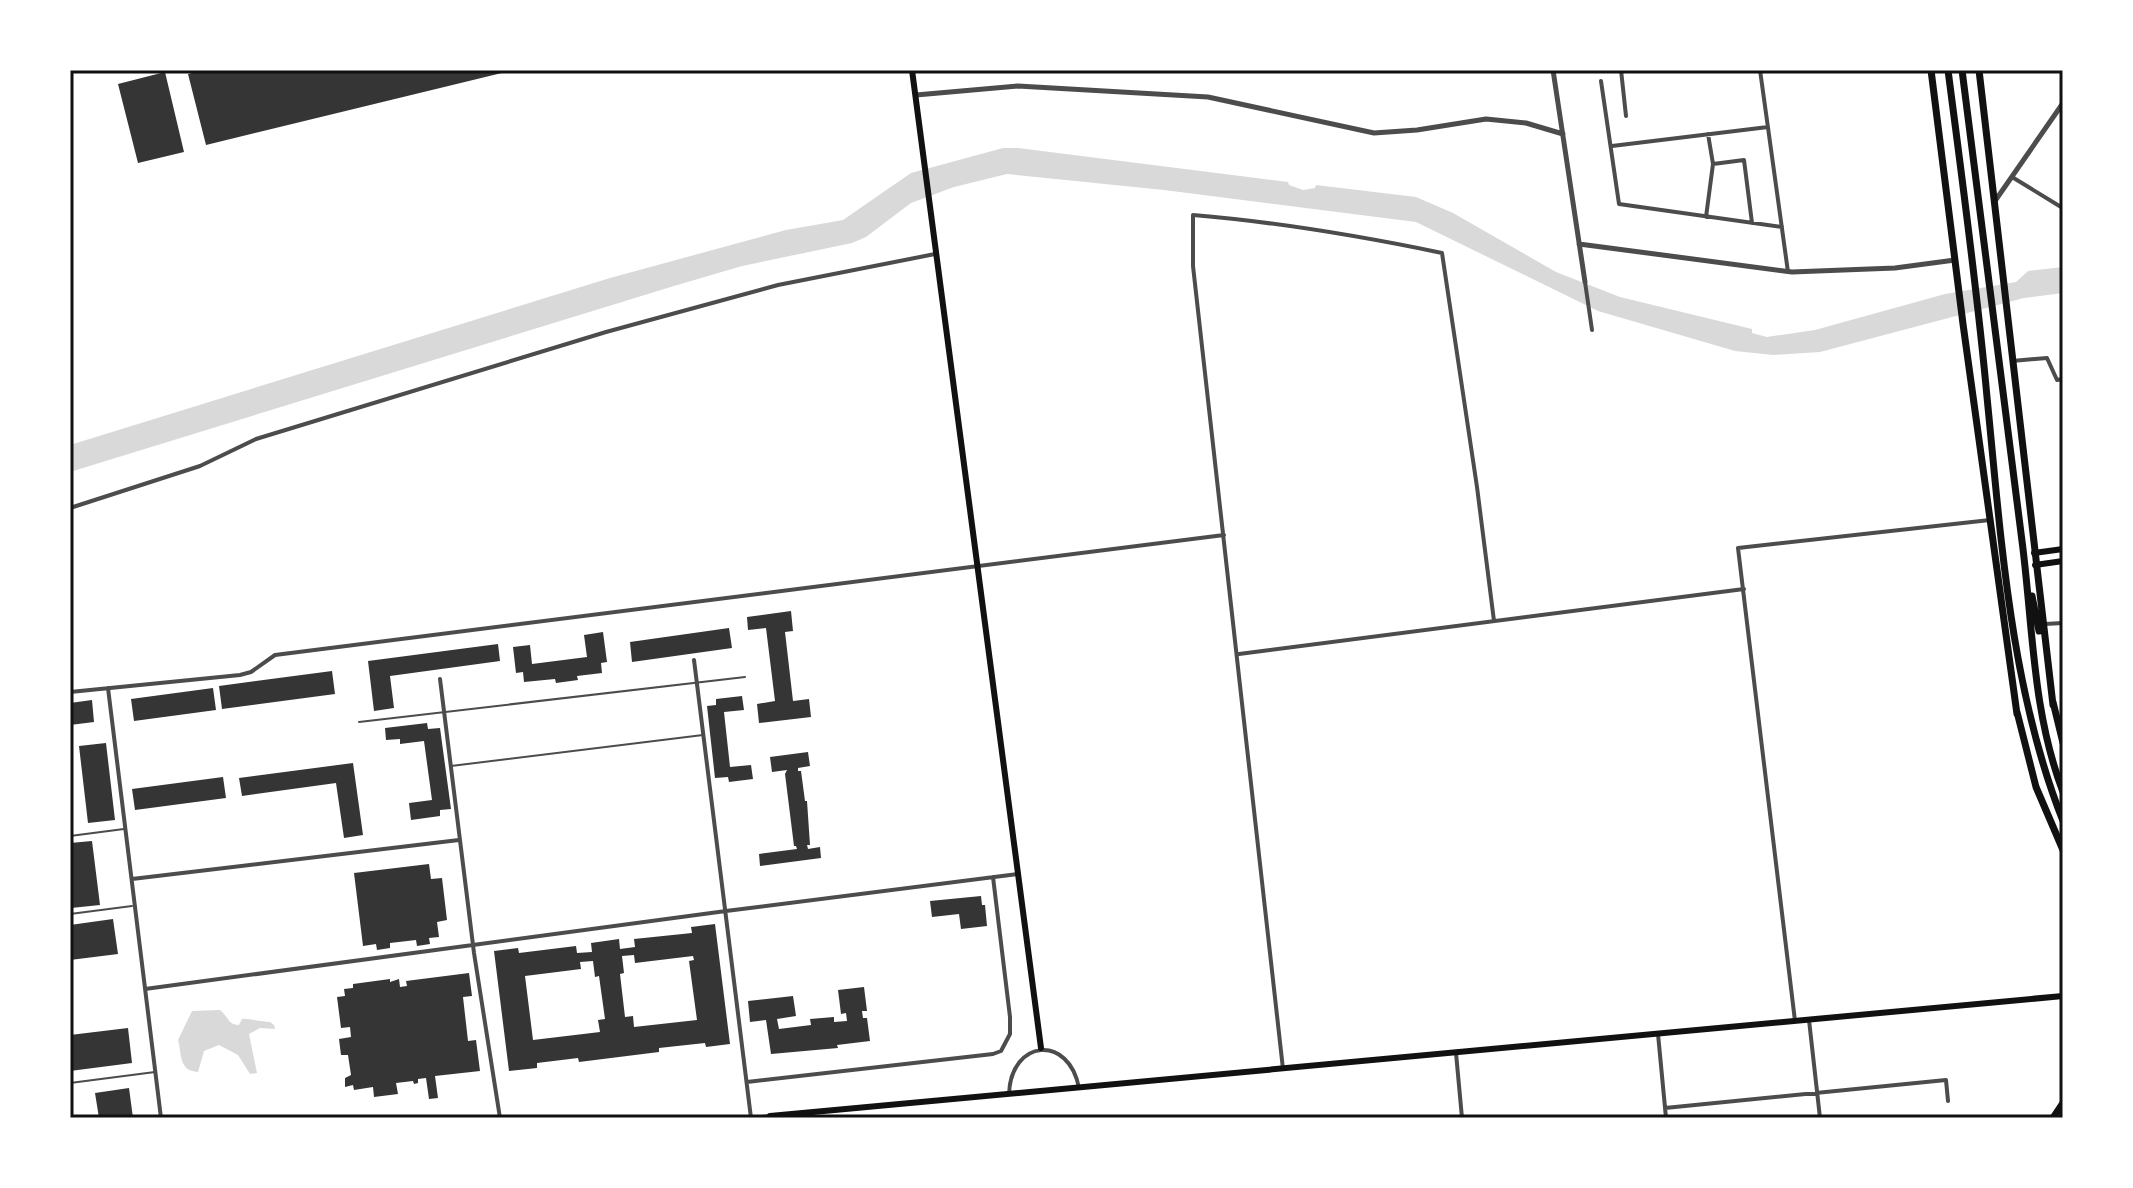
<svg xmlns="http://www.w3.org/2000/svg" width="2133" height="1188" font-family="'Exo 2',sans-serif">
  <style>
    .water { fill: #d9d9d9 }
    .building { fill: #353535; fill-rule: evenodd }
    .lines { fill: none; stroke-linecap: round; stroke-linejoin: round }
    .service { stroke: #4c4c4c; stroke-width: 2 }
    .minor { stroke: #4c4c4c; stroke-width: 4 }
    .tertiary { stroke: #4c4c4c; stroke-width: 5 }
    .secondary { stroke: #111; stroke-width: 6 }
    .trunk { stroke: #111; stroke-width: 7 }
    .neatline { fill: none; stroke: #111; stroke-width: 3 }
  </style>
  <rect width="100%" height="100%" fill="#fff"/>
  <!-- water -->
  <path class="water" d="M1003 148H1018L1288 182 1289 185 1303 190 1315 188 1316 185 1416 197 1453 213 1556 272 1620 297 1752 329V333L1767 337 1815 330 1945 294 2016 282 2028 271 2063 267V293L2024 298 1820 352 1773 355 1735 351 1598 311 1416 222 1164 190 1007 174 954 187 911 203 866 237 852 243 742 266 674 286 70 472V445L610 278 786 230 843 220 911 173Z
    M220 1010C228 1016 228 1025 239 1025L242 1019C246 1018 262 1022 270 1022L274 1025 275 1029 260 1028 249 1034 257 1073 250 1074 238 1055 219 1045 204 1051 198 1072C178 1071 182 1053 178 1040L192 1011Z"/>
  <!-- building -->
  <path class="building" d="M203 70H510V71L206 145 188 74Z
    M165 72 184 152 138 163 118 84Z
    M791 611 793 631 785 632 793 701 809 699 811 717 759 723 757 704 775 701 766 628 748 630 747 617Z
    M729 628 732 648 632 662 630 642Z
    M603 632 607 662 601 663 602 673 577 676 578 680 556 683 555 679 524 682 523 672 516 673 513 647 530 645 532 664 587 657 584 635Z
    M498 644 500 661 390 676 394 708 374 711 368 661Z
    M332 671 335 694 222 709 219 686Z
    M213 688 216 710 134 721 131 699Z
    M742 696 744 710 724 712 730 767 751 765 753 779 729 782 728 777 715 778 707 706 716 705V699Z
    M92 700 94 722 70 725V703Z
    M427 723 428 729 440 728 451 809 440 810V816L411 820 409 803 432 800 424 741 400 744V739L386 740 385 728Z
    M106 743 115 820 88 823 79 746Z
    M808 752 810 766 798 768V771H801L805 801H807L810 845H807L808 849 820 847 821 858 760 866 759 854 797 849 796 846H794L785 774 787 770 772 772 770 757Z
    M353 763 363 835 344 838 336 783 242 796 239 778Z
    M223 777 226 798 135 810 132 789Z
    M92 841 100 905 71 908 70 843Z
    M429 864 431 879 442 878 447 920 437 922 439 937 429 938 430 944 417 946 416 940 390 943V948L377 950 376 944 363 946 354 873Z
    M981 896 982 905H985L987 926 961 929 959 914 932 917 930 901Z
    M113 919 118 954 70 960V925Z
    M715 924 730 1044 706 1047 705 1043 659 1048V1052L579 1062 578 1058 537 1063V1068L509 1071 494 951 518 948 519 953 576 946 577 953 592 952 591 943 619 939 620 949 635 947 634 939 692 933 691 927ZM634 955 635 963 693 956 694 960 689 961 697 1020 634 1027 633 1016 625 1017 620 974 624 973 622 956ZM593 961 595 977 599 976 605 1019 598 1020 600 1032 533 1040 525 976 581 969 580 962Z
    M469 973 472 996 463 997 468 1041 476 1040 480 1071 435 1076 438 1098 429 1099 426 1078 418 1079V1083L414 1084 413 1081 396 1083 398 1094 374 1097 373 1087 354 1090 353 1085 345 1087V1078L351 1075 348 1055H341L339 1039 351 1037 350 1027 341 1028 337 997 345 996 344 989 353 988V984L390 979V982L399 979 400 987 407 986 406 981Z
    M864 987 867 1011H862L863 1018H867L870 1041 837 1045 838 1048 771 1054 766 1020 750 1022 748 1001 793 996 796 1016 777 1019 779 1029 811 1025 810 1019 834 1017V1022L847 1021 846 1013 841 1014 838 990Z
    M128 1028 132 1063 70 1071V1035Z
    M129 1088 133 1118H99L95 1093Z"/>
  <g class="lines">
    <!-- service -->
    <path class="service" d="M359 722 745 677
      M451 766 703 735
      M70 836 124 829
      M70 914 132 906
      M70 1083 155 1072"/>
    <!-- minor -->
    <path class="minor" d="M1621 70 1626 116
      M1760 70 1788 272
      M1601 81 1619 204 1782 227
      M1612 146 1768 127
      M1713 164 1744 160 1752 223
      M2012 177 2061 207 2063 204
      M1706 217 1713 164 1708 134
      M1585 282 1592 330
      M2012 361 2047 358 2057 380 2063 379
      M70 508 200 466 256 439 606 332 778 285 935 254
      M2045 624 2063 623
      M1239 654 1744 589
      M694 660 751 1118
      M440 679 474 953 500 1118
      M108 688 161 1118
      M70 692 240 675 251 672 275 655 1224 535
      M132 879 459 840
      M145 989 726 911 1018 874
      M1809 1020 1820 1118
      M1795 1021 1738 548 1990 520
      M1658 1034 1666 1118
      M1456 1053 1462 1118
      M1283 1069 1193 266V215C1277 222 1360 236 1442 253L1477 487 1494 621
      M747 1082 993 1054 1001 1051 1010 1034V1017L993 877
      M1009 1094C1011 1039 1069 1034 1079 1088
      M1665 1108 1946 1080 1948 1101
      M752 1118 770 1116"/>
    <!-- tertiary -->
    <path class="tertiary" d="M1553 70 1585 282
      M916 95 1018 86 1208 97 1374 133 1417 130 1486 119 1526 123 1563 134
      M1995 201 2063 103
      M1579 244 1792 272 1895 268 1955 260"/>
    <!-- secondary -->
    <path class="secondary" d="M912 70 1041 1048
      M2034 553 2063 549
      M2035 565 2063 561
      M770 1116 2063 996"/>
    <!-- trunk -->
    <path class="trunk" d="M1931 70 1963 324 2017 714
      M1948 70C1962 179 1977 287 1987 397 2001 537 2010 688 2063 821
      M1962 70C1982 227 2002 384 2022 541 2033 625 2032 711 2063 792
      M1979 70 2053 705
      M2032 596 2039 631
      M2053 702 2063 743
      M2017 712 2036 787 2063 850
      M2053 1118 2063 1103"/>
  </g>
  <!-- border -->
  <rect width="2133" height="1188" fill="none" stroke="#ffffff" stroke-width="144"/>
  <rect x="72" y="72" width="1989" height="1044" class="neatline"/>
</svg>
